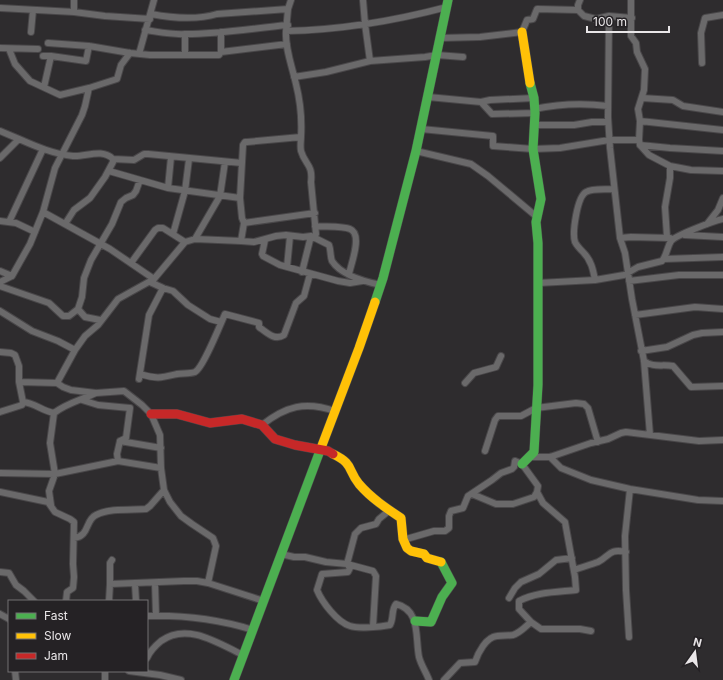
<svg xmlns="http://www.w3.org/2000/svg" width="723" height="680" font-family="Inter,sans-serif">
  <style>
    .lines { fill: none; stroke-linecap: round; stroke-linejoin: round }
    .street-casing { stroke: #494749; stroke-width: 8 }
    .fast-casing { stroke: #494749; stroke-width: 10 }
    .slow-casing { stroke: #494749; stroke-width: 10 }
    .jam-casing { stroke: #494749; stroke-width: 10 }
    .street { stroke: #6a696a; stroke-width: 6 }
    .fast { stroke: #4caf50; stroke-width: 9 }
    .slow { stroke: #ffc107; stroke-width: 9 }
    .jam { stroke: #c62828; stroke-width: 9 }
  </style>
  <rect width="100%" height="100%" fill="#2e2c2e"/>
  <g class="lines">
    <defs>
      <path id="street" d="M74 0V12
        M291 0 288 9 286 31C341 30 394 21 447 7
        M631 0V36L636 43 637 52 645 69 644 90 638 109 640 121 639 140 640 145 649 155 670 166 691 170 723 171
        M0 8 74 12 105 16 150 19
        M578 10V5L580 0
        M151 14C172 18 197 20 217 14L288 9
        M609 16 608 117 610 148 620 238 625 253 632 299 644 361 650 435
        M145 30C159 32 172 35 186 34 220 34 254 28 288 25
        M286 31C285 49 292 66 296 84 300 100 302 120 301 137L247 142H245L243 145 240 198 242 218 244 223 241 241 254 242 276 236 286 235 303 237 311 236 329 245C331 250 330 256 332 261 341 275 366 282 381 285
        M31 32 33 10
        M440 38 480 37 522 32 527 20 533 19 537 9 578 10 584 16 596 19 609 16 632 18
        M48 43 89 46 130 53 150 55H219L221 52V32
        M0 48 38 49
        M9 49 15 64 30 81 60 95 89 88 117 79 121 65 130 53
        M221 52 287 44
        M139 54 154 0
        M185 55V34
        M43 56H51L44 87
        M51 56 86 61 89 46
        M370 61 425 57 437 55 463 57
        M702 63 701 33 705 18 723 15
        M294 77 326 72 370 61 365 24 363 0
        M428 97 481 102 492 114 535 113
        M642 98 673 100 683 106 723 112
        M481 102 490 100 534 98
        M534 109C558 104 584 103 608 106
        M640 121 723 130
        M534 125H574L592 122H608
        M421 129 493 136V146L533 149 560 148 609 140H639
        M0 131 19 139
        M301 137C301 141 300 146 301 151 305 165 313 164 311 182L316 234 314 238
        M640 145 670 148 723 151
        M416 151 471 164 488 176 537 217
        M0 158 19 139C37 147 54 154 73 156 86 157 102 148 113 159L134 160 144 154H148L242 163
        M109 171 168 188 240 198
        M168 188 171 157
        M43 212 110 249 154 279
        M0 221 16 223 35 232
        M9 222 43 149
        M244 223 315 213
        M65 224 74 210 90 198 105 177 113 162V159
        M707 224 718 210 723 198
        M315 226C324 227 343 226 350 229 363 234 351 264 349 274
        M173 234 185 191 189 159
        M685 235 723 237
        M667 237 665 207 670 178V166
        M620 238 631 237 670 238
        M195 239 220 196 225 162
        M265 240 262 254 263 256 280 265 338 281 350 283 362 281
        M664 259 723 257
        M131 263 155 230 158 228H163L185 242
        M287 267 290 236
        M0 271 12 276
        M302 272 311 236
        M595 280C593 269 591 260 583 252 580 249 577 246 575 242 572 233 577 197 586 192 593 188 606 190 614 189
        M629 281 679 275H723
        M0 282 12 276 30 244 43 212 55 168 82 115 85 106 89 88
        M538 283 595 280 624 275 638 267 662 261C667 255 667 247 671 241 676 235 714 221 723 219
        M0 286 49 303 63 316H69L78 309 82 297 84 278 91 260 112 224 121 202 126 198 133 195 136 191 140 180
        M163 288 173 291 188 305 210 319 221 322
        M78 309 85 317 100 320
        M0 311 32 331 58 341 75 350
        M635 315 695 307 723 309
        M641 351 667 347 693 335 702 333 723 332
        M0 352 11 353 15 355 19 366V382L23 402 22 405 0 412
        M644 361C653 368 662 364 673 366L691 387 723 386
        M140 374C157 379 160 378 177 374 182 373 190 374 195 372 203 368 220 325 225 314L259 323V327C267 333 275 341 284 335L296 303 304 296 310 274
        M139 379 149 315 163 288 150 282
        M19 382 57 383 63 387 71 390 96 393 124 391 142 405 151 414 160 435 161 468 164 490 170 502 181 516 192 524 213 538 216 546 208 583
        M57 383 75 350 85 336 98 325 118 299 154 279 185 242 195 239 241 241
        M465 383 474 373 496 367 501 356
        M82 400 98 405 130 408 126 438 120 441
        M23 402C35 403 42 411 54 413 67 403 81 400 96 393
        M262 425C286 406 305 401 335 411
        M120 441 117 454 118 461 161 468
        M120 441 161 448
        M485 451 495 420 498 416H521L536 408 576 403 584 404 588 408 598 442
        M530 457H550L591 443 608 439 621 433 626 432 699 441 723 440
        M550 457 561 468 591 480 630 489 698 500 723 501
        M0 473 55 474 118 461
        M0 492 48 502 55 512 70 519 74 522 73 564 74 577 73 588 67 592 66 601
        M537 492 543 503 565 522 575 577 576 590C557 592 536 592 519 601V609L531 622 541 629H580L591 631
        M51 505 49 491 55 474 50 443 54 413
        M390 510 379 519 376 524 361 528 355 534 347 564 350 568 348 572 322 574 317 590C322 602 337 622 350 626 359 629 380 627 390 625 394 618 391 610 396 604 421 610 415 637 419 657 421 665 426 672 429 680
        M74 538C90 536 85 520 96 515 109 508 132 510 146 509L150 506 164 490
        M403 540 434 531H445L449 528V516L451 511 463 508 468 496 492 480 501 473 512 469 514 467 515 461 522 464 538 486 537 492 534 497 513 504H496L472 494
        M281 554 294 557H305L326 562 347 564 373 571 376 576 373 626
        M574 570C582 567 590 565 598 562 610 556 609 548 626 552
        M0 572 9 573 16 585 24 591 34 601
        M155 583 156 616
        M110 584V563L112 560
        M135 584 136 601
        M509 598 515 588 521 582 539 574 556 560 572 558
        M109 601 110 584 184 581H197L208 583 264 601
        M0 614 9 619
        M147 616C185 615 217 619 253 630
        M629 637 626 590 625 536 630 489
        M147 658C150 651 155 646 161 641 187 622 218 643 243 655
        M15 671 16 680
        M105 671V680
        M129 671 160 675 181 680
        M444 680 460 663 475 662C478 653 486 637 497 636 502 635 508 636 513 635 520 633 525 627 531 622"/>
      <path id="fast" d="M375 302 383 278 416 151 448 0
        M522 464 534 452 538 385V243L536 222 541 199 533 149 535 113 534 98 530 83
        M415 621 431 622 442 597 452 583 441 562
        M234 680 321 448"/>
      <path id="slow" d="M522 32 530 83
        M321 448 359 348 375 302
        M333 454C354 464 347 469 359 484 371 498 386 508 401 518L403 539 407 548 411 551 424 554 427 558 441 562"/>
      <path id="jam" d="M151 414H177L210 423 242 419 262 425 275 439 295 445 328 451 333 454"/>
    </defs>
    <!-- street casing -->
    <use href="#street" class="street-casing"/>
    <!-- fast casing -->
    <use href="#fast" class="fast-casing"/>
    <!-- slow casing -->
    <use href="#slow" class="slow-casing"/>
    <!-- jam casing -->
    <use href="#jam" class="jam-casing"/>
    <!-- street -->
    <use href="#street" class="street"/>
    <!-- fast -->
    <use href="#fast" class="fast"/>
    <!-- slow -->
    <use href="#slow" class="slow"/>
    <!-- jam -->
    <use href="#jam" class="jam"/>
  </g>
  <!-- legend -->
  <rect x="8" y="600" width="140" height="72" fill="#252225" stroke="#737073"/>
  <rect x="16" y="613" width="20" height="6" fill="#4caf50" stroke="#737073"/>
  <text x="44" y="620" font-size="12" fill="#e9e6e8">Fast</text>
  <rect x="16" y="633" width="20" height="6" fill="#ffc107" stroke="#737073"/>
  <text x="44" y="640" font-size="12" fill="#e9e6e8">Slow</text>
  <rect x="16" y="653" width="20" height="6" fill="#c62828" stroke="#737073"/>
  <text x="44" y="660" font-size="12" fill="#e9e6e8">Jam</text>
  <!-- north arrow -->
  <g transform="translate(695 652) rotate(14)" stroke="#252225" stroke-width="3" paint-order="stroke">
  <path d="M0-3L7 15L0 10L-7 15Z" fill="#e9e6e8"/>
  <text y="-6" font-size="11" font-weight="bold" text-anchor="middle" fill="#e9e6e8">N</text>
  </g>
  <!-- scale -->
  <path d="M587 26v6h82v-6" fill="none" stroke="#e9e6e8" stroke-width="2"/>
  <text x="593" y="26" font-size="12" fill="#e9e6e8" stroke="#252225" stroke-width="3" paint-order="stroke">100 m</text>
</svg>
